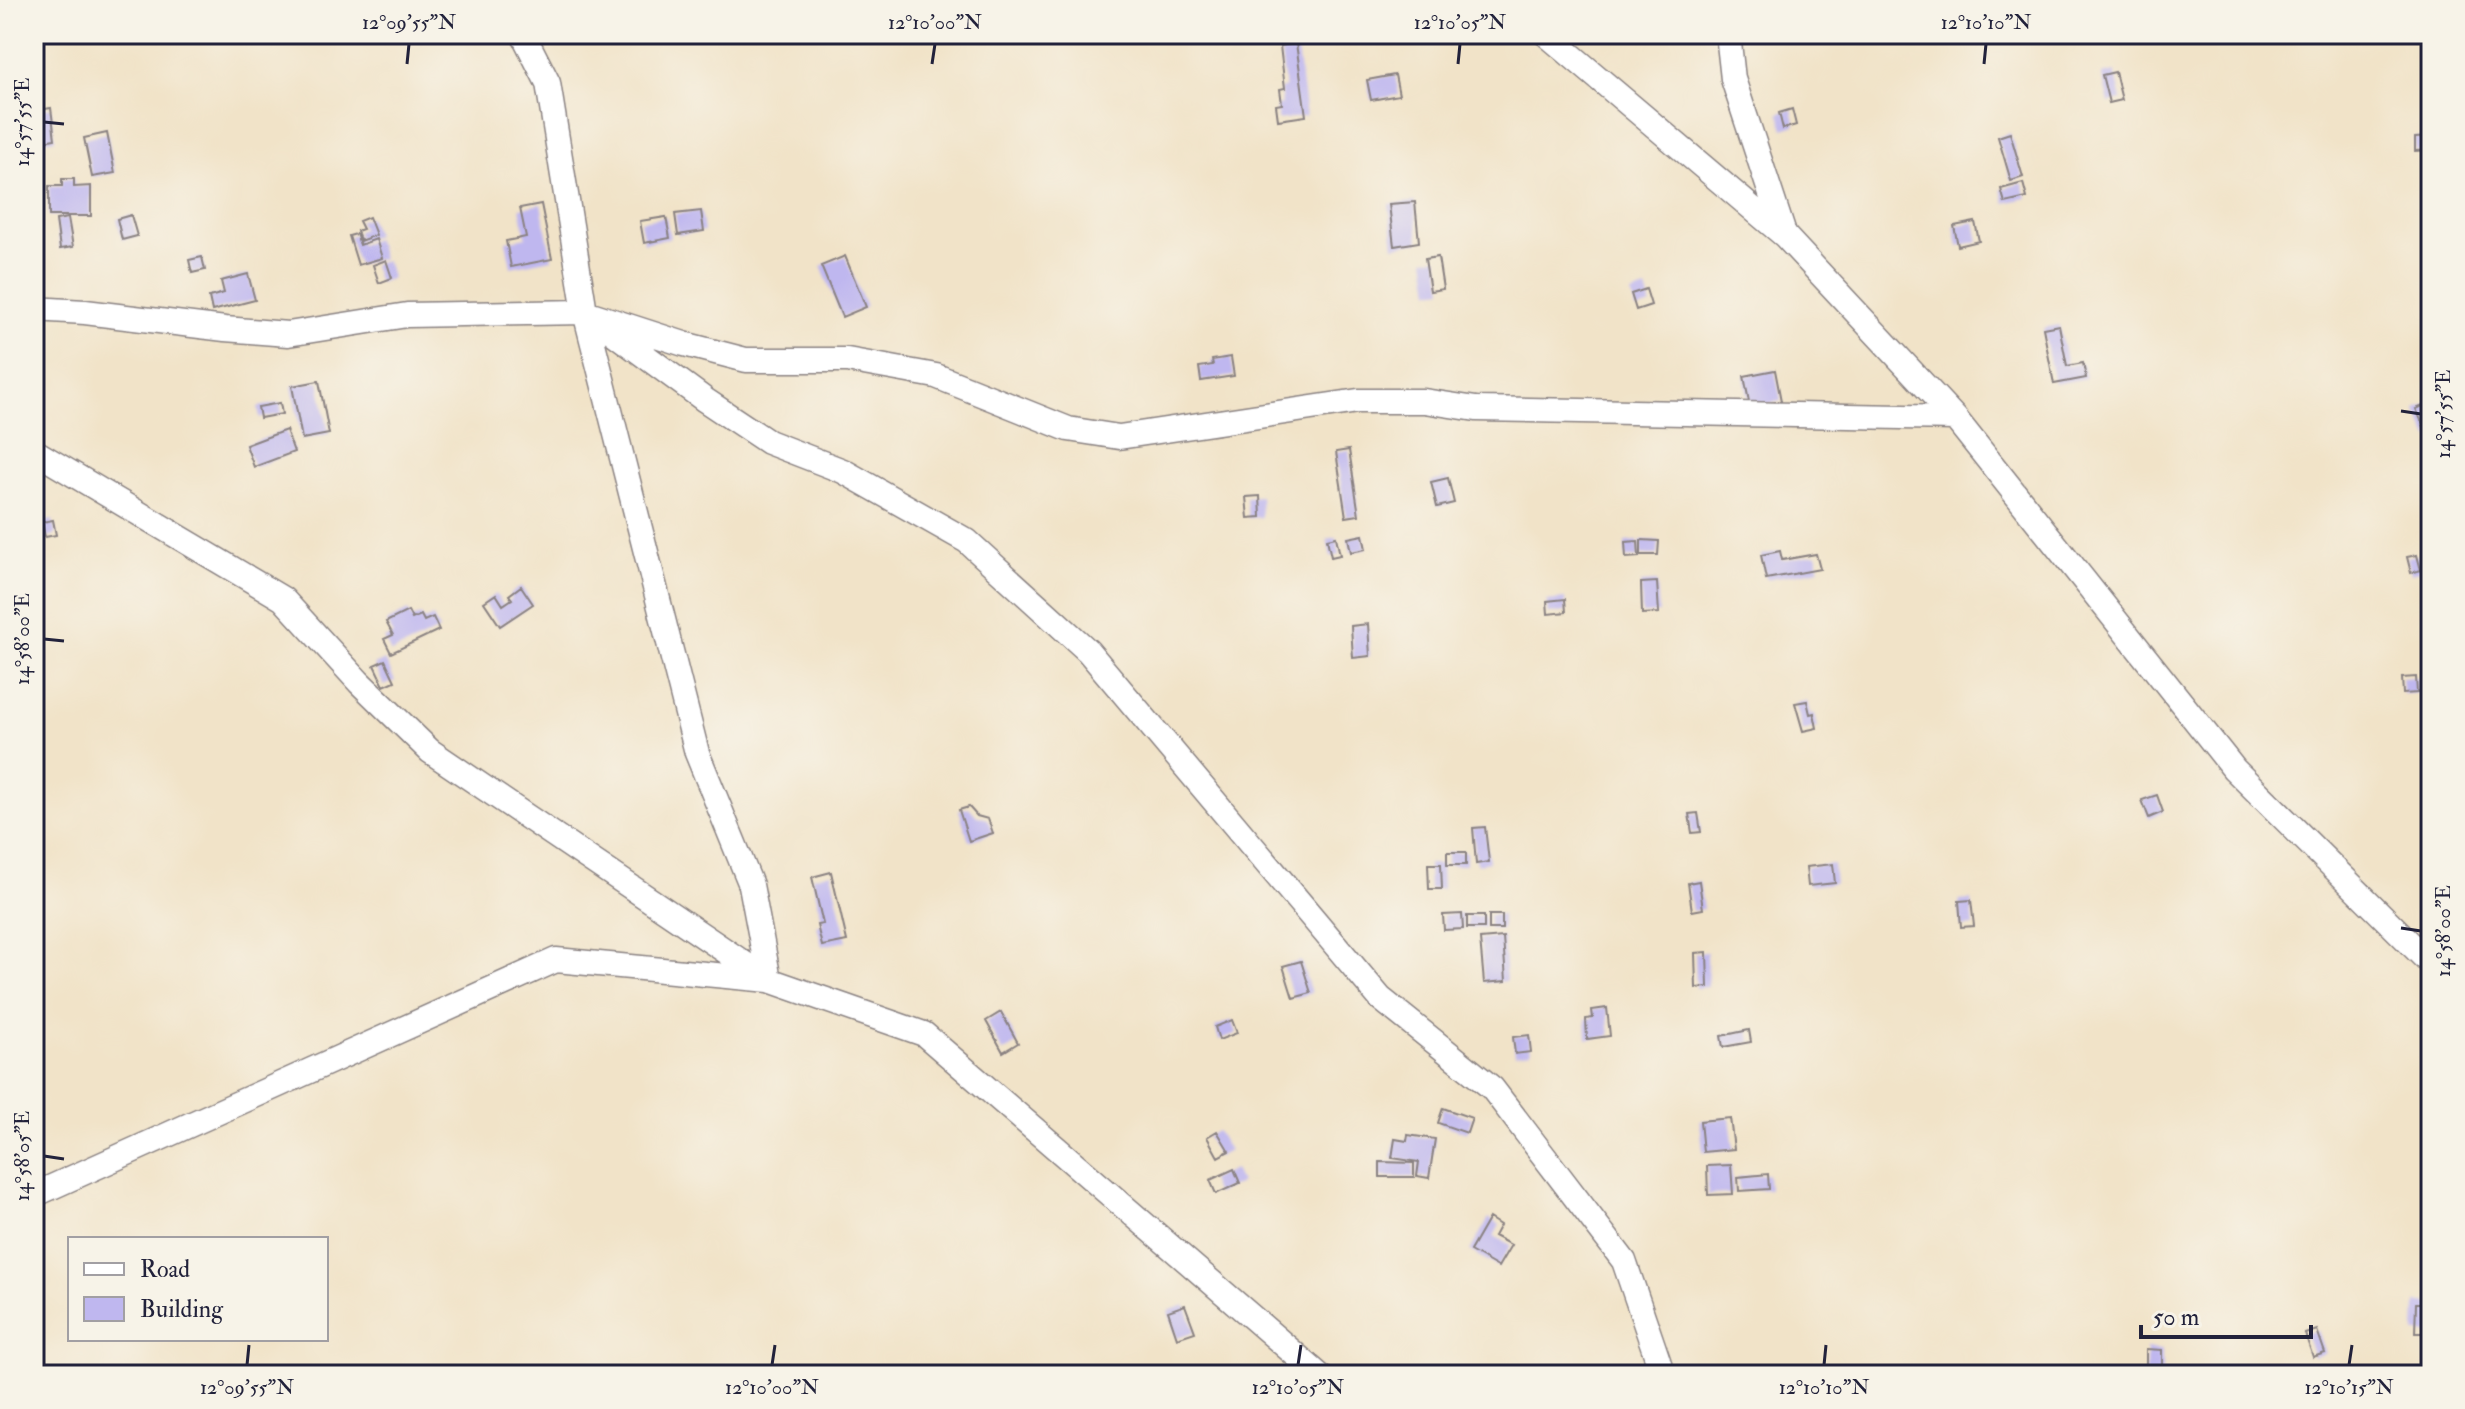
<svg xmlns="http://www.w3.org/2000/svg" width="2465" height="1409" font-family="'IM FELL Double Pica',serif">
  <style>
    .building { fill: #bfb7ef }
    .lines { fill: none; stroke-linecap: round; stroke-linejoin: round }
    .minor-casing { stroke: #8a8282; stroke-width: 27 }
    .minor { stroke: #fff; stroke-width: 24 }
    .ticks { fill: none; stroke: #22223b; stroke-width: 3 }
    .neatline { fill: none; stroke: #22223b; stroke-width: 3 }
    .ticks-label { font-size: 20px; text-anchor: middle; fill: #22223b }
  </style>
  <rect width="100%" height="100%" fill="#f7f3e8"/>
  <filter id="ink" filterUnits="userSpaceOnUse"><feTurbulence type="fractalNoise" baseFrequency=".0125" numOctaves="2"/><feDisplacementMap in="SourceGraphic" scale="16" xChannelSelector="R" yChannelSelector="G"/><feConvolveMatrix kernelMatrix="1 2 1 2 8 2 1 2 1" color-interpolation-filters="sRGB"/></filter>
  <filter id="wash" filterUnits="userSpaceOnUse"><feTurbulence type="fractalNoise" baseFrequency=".006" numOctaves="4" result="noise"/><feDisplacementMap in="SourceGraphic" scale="32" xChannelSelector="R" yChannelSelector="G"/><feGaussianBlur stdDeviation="1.8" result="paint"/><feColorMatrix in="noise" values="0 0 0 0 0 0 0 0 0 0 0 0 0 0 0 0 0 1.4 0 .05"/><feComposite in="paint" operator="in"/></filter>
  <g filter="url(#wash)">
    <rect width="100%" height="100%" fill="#f1e3c8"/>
    <g id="blocks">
      <!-- building -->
      <path class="building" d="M1296 43 1306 116 1278 120 1276 105 1282 104 1280 89 1285 88 1280 46Z
        M2115 72 2122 100 2109 103 2102 75Z
        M1395 75 1399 95 1371 100 1367 80Z
        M51 108 55 139 43 141 39 110Z
        M1792 109 1796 125 1783 129 1779 113Z
        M107 133 115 173 92 177 84 138Z
        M2010 133 2023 177 2011 181 1998 137Z
        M2431 137V150L2415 151V138Z
        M62 179H74V187L91 186V216H49V186H62Z
        M2023 183 2027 198 2005 203 2001 189Z
        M1415 202 1419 242 1394 246 1389 204Z
        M541 204 552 259 511 267 506 241 526 237 520 208Z
        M701 211 704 231 678 235 675 214Z
        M131 215 137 236 122 240 117 219Z
        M369 217 376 235 360 241 357 231 363 229 359 221Z
        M666 217 670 238 644 243 640 221Z
        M68 218 73 247 60 249 56 220Z
        M1975 222 1979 241 1958 246 1954 226Z
        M356 234 360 245 376 239 382 258 358 265 349 236Z
        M845 256 866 307 842 317 821 266Z
        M202 257 205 270 192 273 189 260Z
        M1438 257 1443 289 1430 291 1425 259Z
        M386 260 392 278 379 283 373 265Z
        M248 274 255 300 212 311 209 297 224 293 221 281Z
        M1646 289 1651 305 1636 310 1631 294Z
        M2059 325 2067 366 2083 363 2086 378 2054 384 2043 328Z
        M1231 357 1234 376 1201 381 1199 367 1213 365 1212 360Z
        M1775 370 1781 401 1750 407 1744 376Z
        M319 381 329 434 302 439 292 386Z
        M280 403 282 414 260 418 258 407Z
        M2430 403 2431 437 2429 438 2416 409Z
        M286 430 294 452 254 467 246 445Z
        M1349 450 1359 515 1346 517 1336 452Z
        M1448 478 1454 503 1437 507 1431 482Z
        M1260 496 1261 517 1248 518 1246 497Z
        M53 520 56 535 45 537 42 522Z
        M1363 535 1366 549 1351 552 1348 538Z
        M1336 537 1340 555 1331 557 1327 539Z
        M1641 540 1659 541 1658 555H1641Z
        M1638 541 1639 557 1626 558 1625 542Z
        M1780 551 1782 560 1816 554 1820 569 1766 579 1761 555Z
        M2417 555 2421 570 2411 573 2407 557Z
        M1657 582 1659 613 1642 614 1641 583Z
        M521 586 533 604 500 626 484 602 496 594 503 605 512 599 509 595Z
        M1565 599 1566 612 1548 614 1547 601Z
        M408 611 412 619 421 615 424 621 433 617 439 630 391 653 384 639 393 635 386 622Z
        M1368 624 1370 656 1353 658 1351 626Z
        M385 660 395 681 384 686 374 665Z
        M2416 677 2417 693 2403 694 2402 678Z
        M1807 701 1810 714 1814 713 1817 728 1803 731 1795 703Z
        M2157 795 2163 812 2149 818 2142 800Z
        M969 807 977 816 988 819 993 833 969 841 959 810Z
        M1698 813 1701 832 1692 833 1689 814Z
        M1485 827 1489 862 1476 864 1473 828Z
        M1447 852H1466V865H1447Z
        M1428 864H1441L1442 889H1429Z
        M1833 864 1835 883 1808 886 1806 867Z
        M831 872 847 941 822 946 817 925 823 924 812 877Z
        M1699 881 1703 909 1692 911 1688 883Z
        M1971 900 1974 926 1961 927 1959 901Z
        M1462 914 1463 929 1444 930 1443 915Z
        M1489 915H1502V929H1489Z
        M1467 916H1484V928H1467Z
        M1503 937 1506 981 1484 983 1480 939Z
        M1707 952 1708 987 1696 988 1695 953Z
        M1301 961 1311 993 1293 998 1283 966Z
        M1607 1008 1610 1036 1587 1039 1586 1019 1593 1018 1592 1010Z
        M1001 1012 1018 1043 1003 1052 986 1021Z
        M1232 1020 1237 1033 1219 1040 1215 1027Z
        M1749 1030 1751 1042 1723 1047 1721 1036Z
        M1529 1035 1531 1052 1515 1054 1513 1037Z
        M1443 1108 1472 1118 1467 1133 1438 1123Z
        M1730 1118 1734 1149 1703 1152 1700 1121Z
        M1217 1131 1229 1151 1218 1157 1207 1137Z
        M1408 1135 1435 1139 1429 1178 1417 1176 1419 1162 1392 1158 1395 1139 1407 1141Z
        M1380 1162 1414 1163V1177H1380Z
        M1731 1165 1733 1194 1708 1195 1707 1166Z
        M1234 1169 1240 1183 1216 1194 1210 1180Z
        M1768 1174 1769 1189 1739 1191 1738 1177Z
        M1489 1218 1500 1225 1494 1236 1511 1245 1498 1267 1470 1251Z
        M2416 1303H2431V1333H2415Z
        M1185 1305 1195 1332 1177 1338 1168 1311Z
        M2317 1330 2325 1353 2313 1357 2305 1334Z
        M2146 1349 2162 1350V1375H2146Z"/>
    </g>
  </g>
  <g filter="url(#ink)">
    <use href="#blocks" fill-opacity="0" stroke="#8a8282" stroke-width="2"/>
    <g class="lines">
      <defs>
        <path id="minor" d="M523 34 548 83 585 312 697 753 751 885 769 980
          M1546 34 1785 236 1955 418 2234 769 2431 964
          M1728 34 1733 79 1784 234
          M34 309 85 312 225 329 288 334 407 315 585 312 684 344 746 360H847L936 376 1068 429 1119 437 1358 401H1424L1476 409 1955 418
          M603 325 705 400 768 442 843 471 967 541 1088 651 1380 998 1492 1088 1624 1261 1663 1375
          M34 451 283 599 359 682 430 751 767 979
          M34 1195 556 960 769 980 924 1034 1319 1375"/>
      </defs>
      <!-- minor casing -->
      <use href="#minor" class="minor-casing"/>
      <!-- minor -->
      <use href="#minor" class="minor"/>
    </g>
  </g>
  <!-- ticks -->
  <path class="ticks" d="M407 64 409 44M932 64 935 44M1458 64 1460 44M1984 64 1986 44M44 122 64 124M2401 411 2421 414M44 639 64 641M2401 928 2421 931M44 1156 64 1159M247 1365 249 1345M772 1365 775 1345M1298 1365 1301 1345M1824 1365 1826 1345M2349 1365 2352 1345"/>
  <!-- margin -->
  <rect width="2465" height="1409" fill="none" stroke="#f7f3e8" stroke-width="88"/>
  <!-- legend -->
  <rect x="68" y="1237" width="260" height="104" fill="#f7f3e8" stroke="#a29fa3" stroke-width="2"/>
  <rect x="84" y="1263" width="40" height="12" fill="#ffffff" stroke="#a29fa3" stroke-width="2"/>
  <text x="140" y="1277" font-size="24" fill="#22223b">Road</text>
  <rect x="84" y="1297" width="40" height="24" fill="#bfb7ef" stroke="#a29fa3" stroke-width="2"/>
  <text x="140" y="1317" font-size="24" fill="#22223b">Building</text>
  <!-- scale -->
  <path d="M2141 1325v12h170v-12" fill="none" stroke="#22223b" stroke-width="4"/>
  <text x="2153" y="1325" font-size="24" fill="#22223b" stroke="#f7f3e8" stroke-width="6" paint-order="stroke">50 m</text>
  <rect x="44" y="44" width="2377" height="1321" class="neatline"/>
  <g class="ticks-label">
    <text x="409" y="29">12°09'55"N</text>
    <text x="935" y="29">12°10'00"N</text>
    <text x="1460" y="29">12°10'05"N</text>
    <text x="1986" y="29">12°10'10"N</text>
    <text transform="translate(22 122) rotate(-90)" y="7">14°57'55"E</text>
    <text transform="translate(2443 414) rotate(-90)" y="7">14°57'55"E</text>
    <text transform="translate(22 639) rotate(-90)" y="7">14°58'00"E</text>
    <text transform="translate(2443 931) rotate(-90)" y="7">14°58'00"E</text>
    <text transform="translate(22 1156) rotate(-90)" y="7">14°58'05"E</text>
    <text x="247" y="1394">12°09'55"N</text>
    <text x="772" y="1394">12°10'00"N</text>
    <text x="1298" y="1394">12°10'05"N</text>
    <text x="1824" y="1394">12°10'10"N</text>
    <text x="2349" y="1394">12°10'15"N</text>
  </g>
</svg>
